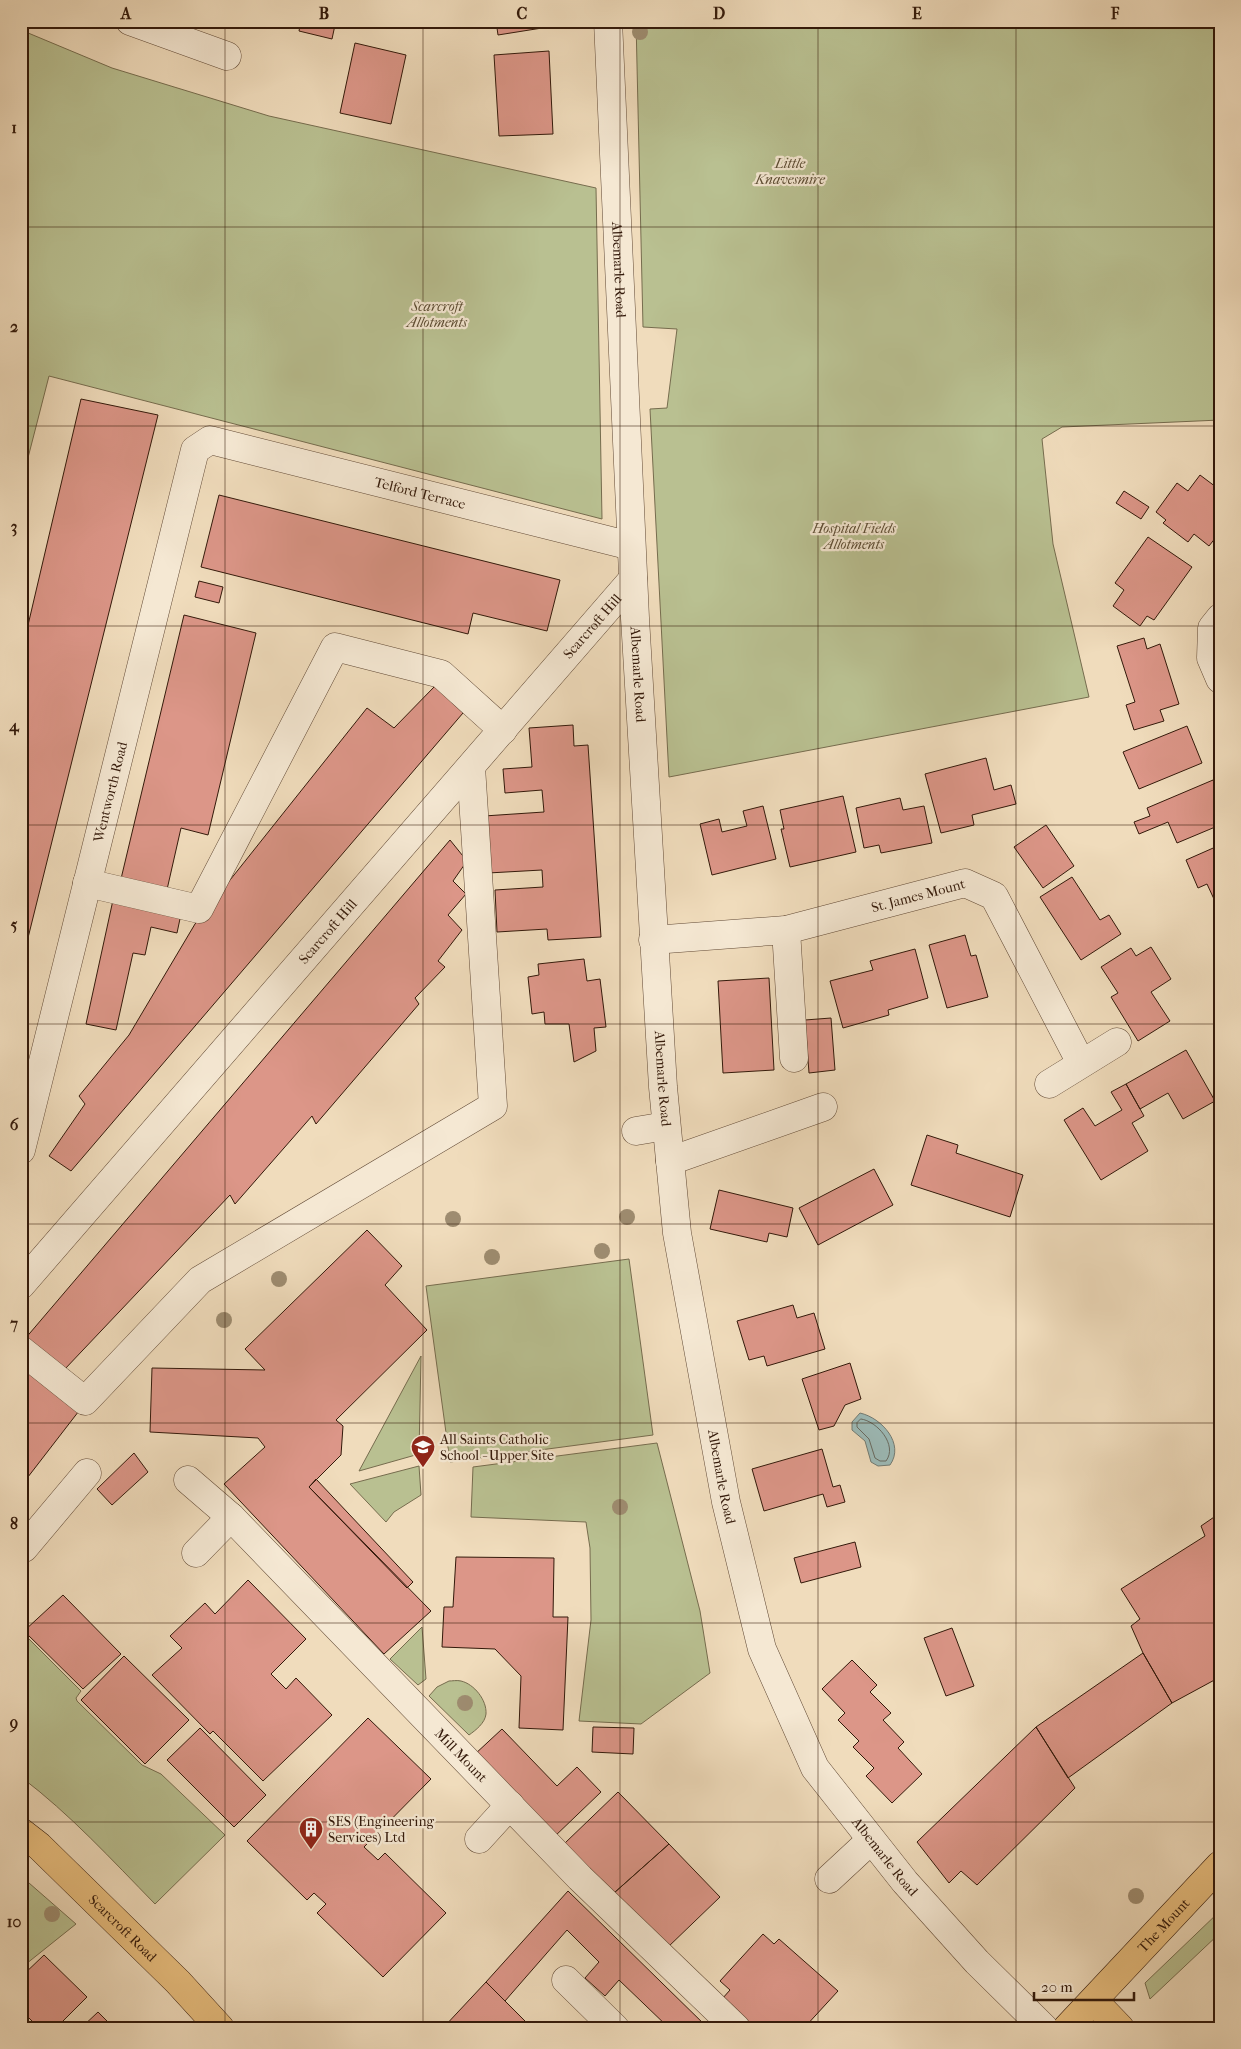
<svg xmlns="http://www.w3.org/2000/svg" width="1241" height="2049" font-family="'IM FELL French Canon',serif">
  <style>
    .green { fill: #b9c091; stroke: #766c4e }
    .water { fill: #9cbab7; stroke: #727a72 }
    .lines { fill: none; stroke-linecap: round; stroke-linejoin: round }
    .shore { stroke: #686a60; stroke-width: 1 }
    .building { fill: #dc9688; stroke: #33190a }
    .minor-casing { stroke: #624a36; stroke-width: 29 }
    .major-casing { stroke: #33190a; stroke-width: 29 }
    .minor { stroke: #f5e8d3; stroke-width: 28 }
    .major { stroke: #e8be7e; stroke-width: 28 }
    .tree { fill: #9e8c70 }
    .grid { fill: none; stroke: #33190a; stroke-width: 1; stroke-opacity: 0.55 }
    .labels { text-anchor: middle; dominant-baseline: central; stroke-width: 4.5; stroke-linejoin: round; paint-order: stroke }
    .park-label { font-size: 14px; font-style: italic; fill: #5b4b32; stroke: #f5e8d3 }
    .street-label { font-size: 14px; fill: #33190a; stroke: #f5e8d3 }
    .poi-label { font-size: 14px; fill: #33190a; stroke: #f5e8d3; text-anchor: start }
    .neatline { fill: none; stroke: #33190a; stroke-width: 2 }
    .grid-label { font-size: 16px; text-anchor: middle; font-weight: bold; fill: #33190a }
  </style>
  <rect width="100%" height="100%" fill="#f0dcbc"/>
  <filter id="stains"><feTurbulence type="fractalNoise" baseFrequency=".004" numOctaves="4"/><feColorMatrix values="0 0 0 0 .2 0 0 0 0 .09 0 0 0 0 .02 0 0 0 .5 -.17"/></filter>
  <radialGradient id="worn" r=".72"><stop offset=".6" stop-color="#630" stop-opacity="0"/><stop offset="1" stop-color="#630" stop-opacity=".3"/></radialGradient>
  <!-- green -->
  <path class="green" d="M636 21H1220V420L1062 427 1042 439 1053 544 1089 697 669 777 650 409 667 408 677 329 643 327Z
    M21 30 112 68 269 116 596 188 602 519 49 376 21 485Z
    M629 1259 653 1435 450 1462 426 1286Z
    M421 1356 419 1454 359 1471Z
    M657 1443 700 1611 710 1673 641 1724 579 1721 591 1620 590 1548 586 1522 471 1517 473 1467Z
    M419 1466 421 1495 394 1512 386 1522 350 1484Z
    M422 1627 426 1679 418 1685 390 1659Z
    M21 1631 81 1691 76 1698 77 1701 142 1765 161 1774 225 1835 155 1904C112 1860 70 1814 21 1777Z
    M449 1681C452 1681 457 1680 461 1681 474 1684 487 1700 486 1714 485 1723 476 1730 469 1735L429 1696 437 1687Z
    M21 1876 76 1924 21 1968Z
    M1220 1911V1933L1150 1999 1145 1983Z"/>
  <!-- water -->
  <path class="water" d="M860 1413C882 1418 905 1444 890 1465L878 1466 871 1462 865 1441 852 1430V1422Z"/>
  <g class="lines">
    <!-- shore -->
    <path class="shore" d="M861 1419C877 1421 898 1445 886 1461H880L875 1458 869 1439 857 1427V1423Z"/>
  </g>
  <!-- building -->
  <path class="building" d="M301 21H350L348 28 335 25 332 39 299 31Z
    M496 21H541L542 28 498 35Z
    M355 43 406 55 391 124 340 113Z
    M549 51 553 134 499 136 494 55Z
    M81 399 158 415 21 966V655Z
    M1200 475 1220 490V496L1216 501 1220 503V532L1209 546 1194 534 1188 542 1163 523 1166 520 1156 512 1177 483 1188 491Z
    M1124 491 1149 507 1141 519 1116 503Z
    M219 495 560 580 547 631 473 613 468 634 201 567Z
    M1148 537 1192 567 1154 620 1147 616 1140 626 1113 606 1124 590 1115 583Z
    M199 581 223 587 219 603 195 597Z
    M184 615 256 633 208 835 181 828 166 894 120 883Z
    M1144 638 1147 649 1160 644 1179 704 1160 710 1164 721 1134 730 1126 705 1135 702 1117 646Z
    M435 686 463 713 71 1171 49 1156 85 1104 79 1096 129 1035 195 924 367 708 394 728Z
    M573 725 574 746 588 745 601 937 548 940 547 929 497 932 495 890 543 887 542 870 488 873 484 816 544 812 542 790 505 793 503 769 532 767 529 728Z
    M1187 726 1202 763 1139 789 1123 752Z
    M986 758 994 790 1011 785 1016 804 972 815 974 825 941 833 925 774Z
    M1213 780 1220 797V825L1177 843 1168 822 1139 834 1134 822 1150 816 1147 808Z
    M843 796 856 852 790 867 781 829H784L780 810Z
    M900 798 903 810 924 806 932 843 881 853 879 845 864 848 856 808Z
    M763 806 776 859 712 875 700 824 719 819 722 832 747 826 743 811Z
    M1046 825 1074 866 1043 888 1014 847Z
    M450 840 467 861 453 881 466 894 448 915 462 930 438 961 445 967 415 998 419 1004 316 1124 312 1116 235 1204 230 1195 64 1370 24 1340Z
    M1220 845V912L1207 884 1198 888 1186 860Z
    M1072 877 1100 920 1109 915 1121 934 1081 960 1040 897Z
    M113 900 181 914 177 933 151 927 145 955 133 953 116 1030 86 1024Z
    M965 935 971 956 976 955 988 997 947 1008 929 945Z
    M1151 947 1171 979 1151 992 1170 1021 1138 1041 1111 997 1118 993 1101 967 1131 948 1136 956Z
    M915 949 928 998 888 1010 889 1015 843 1028 830 981 873 970 870 961Z
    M584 959 587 981 600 979 606 1027 594 1028 596 1051 574 1062 569 1024H545L544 1012 532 1014 528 977 539 975 538 964Z
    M769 978 774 1070 723 1073 718 981Z
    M831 1018 835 1070 809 1073 805 1020Z
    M1186 1050 1215 1101 1183 1119 1168 1093 1140 1109 1126 1084Z
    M1126 1084 1144 1116 1132 1123 1148 1151 1101 1180 1064 1120 1083 1108 1095 1126 1122 1110 1111 1092Z
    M927 1135 958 1145 956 1153 1023 1175 1010 1217 911 1185Z
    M874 1169 893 1205 818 1245 799 1208Z
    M719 1190 793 1208 787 1237 769 1233 767 1242 710 1229Z
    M367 1230 402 1266 385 1285 427 1330 336 1420 343 1426 341 1455 309 1487 431 1611 384 1654 224 1484 265 1447 258 1438 150 1432 152 1368 265 1370 245 1349Z
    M793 1305 797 1318 814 1313 825 1349 767 1366 764 1356 749 1360 737 1321Z
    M21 1361 82 1407 21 1486Z
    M850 1363 861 1399 845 1405 834 1426 819 1430 802 1379Z
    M822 1449 833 1487 840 1485 845 1502 827 1507 823 1494 764 1511 752 1469Z
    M134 1453 148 1472 112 1505 97 1489Z
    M316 1479 413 1582 407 1588 309 1487Z
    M1220 1513V1677L1172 1703 1143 1653 1131 1626 1140 1619 1121 1589 1205 1536 1201 1526Z
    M855 1542 861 1567 801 1583 794 1558Z
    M456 1557 554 1558 553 1617H568L563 1730 519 1728 521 1676 495 1649 442 1647 444 1607H453Z
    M248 1580 306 1639 271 1674 286 1689 296 1678 332 1715 263 1781 213 1731 210 1734 152 1675 182 1648 170 1636 205 1603 215 1614Z
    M63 1595 121 1654 83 1689 24 1631Z
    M952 1628 974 1686 946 1696 924 1638Z
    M1143 1653 1172 1703 1068 1778 1036 1727Z
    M124 1656 189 1720 145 1764 81 1700Z
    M852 1660 877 1685 870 1692 891 1713 883 1720 904 1742 898 1748 922 1774 892 1803 866 1776 874 1768 853 1747 859 1741 838 1720 845 1713 822 1689Z
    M368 1718 431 1779 364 1847 378 1860 385 1853 446 1913 383 1977 317 1913 326 1904 314 1893 307 1900 247 1841Z
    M593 1727 634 1728 633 1754 592 1752Z
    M1036 1727 1075 1788 977 1885 961 1871 949 1883 917 1842Z
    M200 1728 266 1795 234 1827 167 1760Z
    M502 1729 557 1786 577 1767 601 1792 553 1838 474 1755Z
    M618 1792 669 1844 614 1893 565 1843Z
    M669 1844 720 1897 667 1948 614 1893Z
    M568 1891 708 2028H669L619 1980 605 1996 585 1978 599 1962 567 1930 505 2001 486 1982Z
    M763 1934 774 1944 779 1939 838 1991 804 2028H751L753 2026 722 1999 730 1990 720 1981Z
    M44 1955 87 1997 56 2028 49 2021 42 2028H39L21 2010V1977Z
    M486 1982 531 2027 530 2028H443Z
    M98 2012 114 2028H81Z"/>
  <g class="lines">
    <defs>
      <g id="minor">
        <path d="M130 21 227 56"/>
        <path id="s1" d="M608 21 635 618 663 1087 677 1233 726 1502 762 1649 815 1768 905 1882 977 1962 1044 2028"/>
        <path d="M1220 618 1212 628 1211 658 1220 679"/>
        <path d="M87 883 199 909 335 647 441 674 503 730"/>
        <path d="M786 930 794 1058"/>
        <path id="s2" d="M653 940 786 930 965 883 994 896 1081 1063"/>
        <path d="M1049 1084 1117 1042"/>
        <path d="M636 1131 666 1126"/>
        <path id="s3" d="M21 1150 195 450 210 440 631 546"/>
        <path d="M670 1161 823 1107"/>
        <path id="s4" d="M21 1285 633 579"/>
        <path d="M21 1350 85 1401 200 1280 493 1106 471 767"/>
        <path id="s5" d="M188 1480 231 1517 580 1878 736 2028"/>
        <path d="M21 1546 24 1548 87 1473"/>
        <path d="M196 1553 231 1517"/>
        <path d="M479 1839 510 1805"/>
        <path d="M829 1879 871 1840"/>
        <path d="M566 1980 615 2028"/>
      </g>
      <g id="major">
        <path id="s6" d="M21 1832 39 1846 178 1982 220 2028"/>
        <path d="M1094 2001 1120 2028"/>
        <path id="s7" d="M1067 2028 1220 1865"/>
      </g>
    </defs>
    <!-- minor casing -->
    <use href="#minor" class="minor-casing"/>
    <!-- major casing -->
    <use href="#major" class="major-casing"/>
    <!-- minor -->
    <use href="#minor" class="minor"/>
    <!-- major -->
    <use href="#major" class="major"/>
  </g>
  <!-- trees -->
  <g class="tree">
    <circle cx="640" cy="32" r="8"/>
    <circle cx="627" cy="1217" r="8"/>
    <circle cx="453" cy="1219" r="8"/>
    <circle cx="602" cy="1251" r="8"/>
    <circle cx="492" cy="1257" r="8"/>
    <circle cx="279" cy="1279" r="8"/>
    <circle cx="224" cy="1320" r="8"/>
    <circle cx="620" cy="1507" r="8"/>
    <circle cx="465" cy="1703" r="8"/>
    <circle cx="1136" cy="1896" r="8"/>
    <circle cx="52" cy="1914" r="8"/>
  </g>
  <!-- grid -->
  <path class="grid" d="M225 21V2028M423 21V2028M620 21V2028M818 21V2028M1016 21V2028M21 227H1220M21 426H1220M21 626H1220M21 825H1220M21 1024H1220M21 1224H1220M21 1423H1220M21 1623H1220M21 1822H1220"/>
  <!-- icons -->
  <defs>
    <symbol id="school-pin" viewBox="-11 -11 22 30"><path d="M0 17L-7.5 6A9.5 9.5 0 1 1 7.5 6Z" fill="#8f2418" stroke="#f5e8d3"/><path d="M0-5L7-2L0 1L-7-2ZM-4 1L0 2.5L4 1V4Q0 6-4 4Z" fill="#fff"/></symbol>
    <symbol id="building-pin" viewBox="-11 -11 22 30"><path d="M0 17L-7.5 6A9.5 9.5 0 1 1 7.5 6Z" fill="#8f2418" stroke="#f5e8d3"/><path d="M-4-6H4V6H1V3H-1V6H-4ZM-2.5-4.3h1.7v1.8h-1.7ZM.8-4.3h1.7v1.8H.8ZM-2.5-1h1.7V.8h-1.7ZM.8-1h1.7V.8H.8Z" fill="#fff"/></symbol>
  </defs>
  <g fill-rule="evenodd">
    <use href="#school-pin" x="409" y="1433" width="28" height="38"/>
    <use href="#building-pin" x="297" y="1815" width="28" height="38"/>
  </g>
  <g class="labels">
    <!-- park labels -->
    <g class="park-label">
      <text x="790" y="163">Little<tspan x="790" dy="16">Knavesmire</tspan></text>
      <text x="437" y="306">Scarcroft<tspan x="437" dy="16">Allotments</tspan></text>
      <text x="854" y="528">Hospital Fields<tspan x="854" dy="16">Allotments</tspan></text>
    </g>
    <!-- street labels -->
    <g class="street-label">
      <text stroke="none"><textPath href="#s1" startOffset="249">Albemarle Road</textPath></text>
      <text stroke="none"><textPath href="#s3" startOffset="956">Telford Terrace</textPath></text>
      <text stroke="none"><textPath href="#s4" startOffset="872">Scarcroft Hill</textPath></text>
      <text stroke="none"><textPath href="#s1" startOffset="654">Albemarle Road</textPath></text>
      <text stroke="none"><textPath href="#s3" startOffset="369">Wentworth Road</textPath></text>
      <text stroke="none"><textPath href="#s2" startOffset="270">St. James Mount</textPath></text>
      <text stroke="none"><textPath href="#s4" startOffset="468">Scarcroft Hill</textPath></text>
      <text stroke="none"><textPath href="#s1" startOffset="1059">Albemarle Road</textPath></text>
      <text stroke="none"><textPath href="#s1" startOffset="1462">Albemarle Road</textPath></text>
      <text stroke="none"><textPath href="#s5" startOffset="388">Mill Mount</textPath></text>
      <text stroke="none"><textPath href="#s1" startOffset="1882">Albemarle Road</textPath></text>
      <text stroke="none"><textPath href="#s7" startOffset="141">The Mount</textPath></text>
      <text stroke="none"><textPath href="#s6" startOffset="140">Scarcroft Road</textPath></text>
    </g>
    <!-- poi labels -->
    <g class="poi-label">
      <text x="440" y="1439">All Saints Catholic<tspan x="440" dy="16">School - Upper Site</tspan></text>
      <text x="328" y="1821">SES (Engineering<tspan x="328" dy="16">Services) Ltd</tspan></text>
    </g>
  </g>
  <!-- margin -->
  <rect width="1241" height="2049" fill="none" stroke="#f0dcbc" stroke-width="55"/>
  <!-- scale -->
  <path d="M1034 1992v8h100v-8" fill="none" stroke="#33190a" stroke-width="2.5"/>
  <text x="1041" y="1992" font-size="15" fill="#33190a" stroke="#f5e8d3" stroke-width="4" paint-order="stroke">20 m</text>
  <rect x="28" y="28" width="1186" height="1994" class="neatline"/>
  <g class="grid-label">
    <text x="126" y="19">A</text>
    <text x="324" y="19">B</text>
    <text x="522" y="19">C</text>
    <text x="719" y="19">D</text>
    <text x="917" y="19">E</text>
    <text x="1115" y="19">F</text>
    <text x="14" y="133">1</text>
    <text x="14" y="332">2</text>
    <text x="14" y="532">3</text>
    <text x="14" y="731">4</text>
    <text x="14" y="930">5</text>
    <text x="14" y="1130">6</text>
    <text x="14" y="1329">7</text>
    <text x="14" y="1529">8</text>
    <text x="14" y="1728">9</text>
    <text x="14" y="1927">10</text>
  </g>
  <rect width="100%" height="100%" filter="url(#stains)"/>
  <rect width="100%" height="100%" fill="url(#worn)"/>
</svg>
